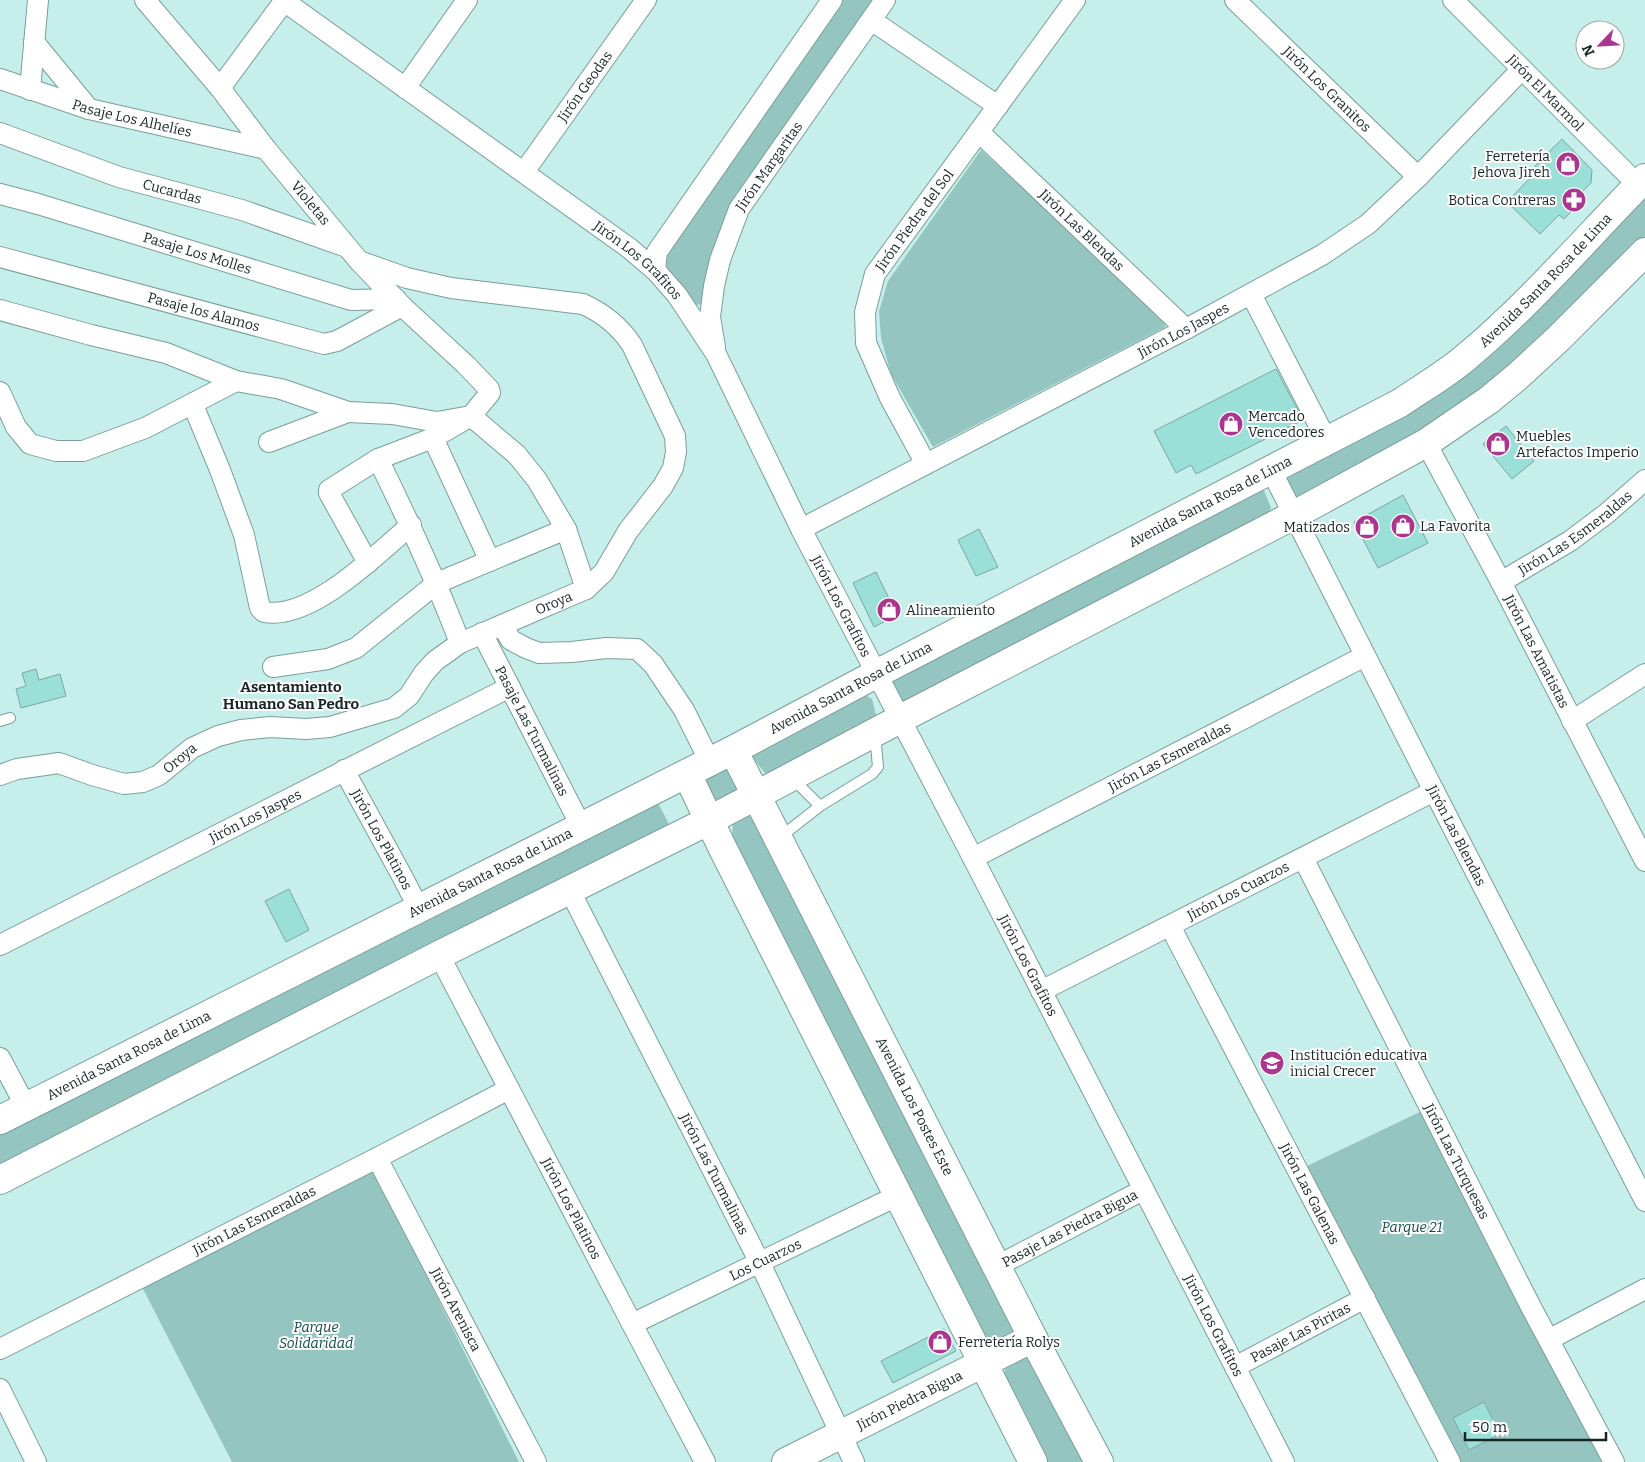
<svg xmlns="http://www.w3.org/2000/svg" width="1645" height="1462" font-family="Bitter,serif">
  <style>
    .green { fill: #95c5c0 }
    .building { fill: #9ae0d8; stroke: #7fa5a0 }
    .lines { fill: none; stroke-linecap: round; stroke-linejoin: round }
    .lane-casing { stroke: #799f9b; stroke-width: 12 }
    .street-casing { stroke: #799f9b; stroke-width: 22 }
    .secondary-casing { stroke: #799f9b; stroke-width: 30 }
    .primary-casing { stroke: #799f9b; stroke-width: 30 }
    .lane { stroke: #fff; stroke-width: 10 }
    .street { stroke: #fff; stroke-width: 20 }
    .secondary { stroke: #fff; stroke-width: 28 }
    .primary { stroke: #fff; stroke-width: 28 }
    .labels { text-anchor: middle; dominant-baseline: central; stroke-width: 4; stroke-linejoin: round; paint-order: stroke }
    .street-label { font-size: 14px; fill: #172625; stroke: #fff }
    .poi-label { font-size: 14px; fill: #172625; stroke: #fff; text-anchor: start }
    .park-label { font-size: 14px; font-style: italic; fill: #0e4c48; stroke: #fff }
    .neighbourhood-label { font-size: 15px; font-weight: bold; fill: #172625; stroke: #fff }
  </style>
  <rect width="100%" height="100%" fill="#c6eeea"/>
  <!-- green -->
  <path class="green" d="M839 0H876L737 202 704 304 696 305C682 289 665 274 664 252Z
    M981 150 1166 319 1165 327 933 447 891 374 881 338 879 311 888 281Z
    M1645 191V238L1544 339 1482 394 1301 500 1291 494 1284 477 1393 415Z
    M1263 488 1271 508 1267 517 910 706C897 701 891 691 892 676Z
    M861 692 872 699 876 715 869 723 776 772 765 773 752 757 755 747Z
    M726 767 738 784C736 798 714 807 706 791 705 788 705 782 705 779Z
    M658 803 668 822V829L0 1169V1130Z
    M750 815 758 817 1015 1321V1334L999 1345 986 1343 732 836 733 824Z
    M1426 1109 1608 1462H1460L1307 1166Z
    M372 1166 519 1462H232L140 1283Z
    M1024 1357 1036 1360 1089 1462H1045L1003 1379 1006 1366Z"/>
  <!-- building -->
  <path class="building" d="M1562 139 1592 170 1591 183 1579 195 1583 200 1564 219 1559 215 1540 234 1507 202 1534 174 1531 170Z
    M1276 369 1303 420 1196 474 1191 465 1176 473 1154 431Z
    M1506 426 1534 461 1512 479 1483 444Z
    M1403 495 1428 543 1378 568 1354 522Z
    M979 529 998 567 976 576 958 540Z
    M876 572 897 615 874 627 853 583Z
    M36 669 39 680 60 674 66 696 21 708 16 689 26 686 22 673Z
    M289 889 309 930 286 942 265 901Z
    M944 1329 956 1351 893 1383 881 1361Z
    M1484 1402 1500 1434 1469 1450 1453 1418Z"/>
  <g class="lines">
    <defs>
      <path id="lane" d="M0 721 10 718
        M792 778 820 806
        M779 838 820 806 872 774 878 767 875 734"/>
      <g id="street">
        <path id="s1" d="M145 0 220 88 266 149 359 261 402 306 466 365 489 389 490 393 471 416 433 438 378 459 329 490V493L368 563"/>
        <path id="s2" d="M1235 0 1418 177"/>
        <path id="s3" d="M1453 0 1638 185"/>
        <path id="s4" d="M284 1 629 248 655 270 677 295 716 354 801 529 973 858 1284 1462"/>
        <path d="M871 20 998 106"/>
        <path d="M34 42 89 109"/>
        <path id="s5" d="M0 79 89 109 266 149"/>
        <path d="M220 88 285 0"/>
        <path d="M405 88 467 0"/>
        <path d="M30 90 38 0"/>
        <path id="s6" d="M979 132 1186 329"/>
        <path id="s7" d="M0 133 119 177 242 210 344 246"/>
        <path id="s8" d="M524 172 646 0"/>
        <path id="s9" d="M0 194 38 204 351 300 396 299"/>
        <path id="s10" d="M0 257 324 344 337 341 402 306"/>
        <path d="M655 270 657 252 832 0"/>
        <path d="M1251 294 1327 441"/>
        <path d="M0 310 91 335 166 353 236 381 281 389 348 412 392 414 437 422 471 416 517 455 537 480 566 529 586 589"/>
        <path id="s11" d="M715 347 710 317 714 286 720 260 739 209 885 0"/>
        <path d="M0 392 16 427 30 444 56 451H83L145 428 236 381"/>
        <path d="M193 405 220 470 244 535 260 608 264 612C311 621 377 554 411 525"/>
        <path d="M433 438 490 561"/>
        <path d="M269 442 348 412"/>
        <path id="s12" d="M1426 443 1501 582 1645 861"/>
        <path d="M378 459C408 520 436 580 460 643"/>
        <path id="s13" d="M926 464 890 398 866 343 865 312 875 274 1075 0"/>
        <path id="s14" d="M1271 470 1434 791 1645 1201"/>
        <path id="s15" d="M801 529 1186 329 1322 255 1368 224 1418 177 1522 69"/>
        <path id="s16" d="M1501 582 1570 541 1606 514 1645 480"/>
        <path d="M502 625 511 640 526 648 539 653 572 652 606 648 637 649 653 664 684 710 710 762"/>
        <path id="s17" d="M482 633 582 828"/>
        <path d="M273 667 328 659 356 648 437 583 566 529"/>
        <path d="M1572 721 1645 674"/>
        <path id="s18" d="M344 770 402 876 419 909"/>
        <path id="s19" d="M0 775 17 769 59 763 92 775 124 784 143 782 159 775 192 748 218 736 241 730 270 727 306 729 330 727 394 708 409 696 424 673 435 661 460 643 586 589 604 572 628 531 663 486 673 468 676 452 675 436 632 345C620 327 603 313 583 304L451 288 407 278 359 261"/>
        <path id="s20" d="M973 858 1365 656"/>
        <path id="s21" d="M1303 858 1531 1307 1614 1462"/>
        <path id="s22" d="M569 889 759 1261 854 1462"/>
        <path id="s23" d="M1170 926 1450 1462"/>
        <path id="s24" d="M0 945 510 687"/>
        <path id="s25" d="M439 955 632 1324 705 1462"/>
        <path id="s26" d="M1041 991 1434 791"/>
        <path d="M0 1058 26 1107"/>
        <path id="s27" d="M377 1158 536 1462"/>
        <path id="s28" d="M997 1266 1143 1190"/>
        <path id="s29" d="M632 1324 899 1195"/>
        <path d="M1550 1339 1645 1289"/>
        <path id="s30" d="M0 1349 377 1158 509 1089"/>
        <path id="s31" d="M1235 1367 1365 1298"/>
        <path d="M0 1389 36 1462"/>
      </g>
      <g id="secondary">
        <path id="s32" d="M733 750 1033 1338 1099 1462"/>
        <path d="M687 774 722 847 1033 1462"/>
        <path id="s33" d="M786 1462 1033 1338"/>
      </g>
      <g id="primary">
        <path id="s34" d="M0 1120 733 750 876 674 1400 403C1422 388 1445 375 1465 358 1530 304 1586 238 1645 178"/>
        <path d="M0 1180 439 955 710 820 900 719 1294 515 1426 443 1489 400 1519 375 1559 338 1645 252"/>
      </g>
    </defs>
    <!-- lane casing -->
    <use href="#lane" class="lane-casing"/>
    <!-- street casing -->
    <use href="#street" class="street-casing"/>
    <!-- secondary casing -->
    <use href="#secondary" class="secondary-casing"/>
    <!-- primary casing -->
    <use href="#primary" class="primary-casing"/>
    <!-- lane -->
    <use href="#lane" class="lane"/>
    <!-- street -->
    <use href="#street" class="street"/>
    <!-- secondary -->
    <use href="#secondary" class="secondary"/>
    <!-- primary -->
    <use href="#primary" class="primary"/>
  </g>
  <!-- icons -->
  <defs>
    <symbol id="shop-disc" viewBox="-11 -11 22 22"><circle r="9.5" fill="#aa3690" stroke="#fff"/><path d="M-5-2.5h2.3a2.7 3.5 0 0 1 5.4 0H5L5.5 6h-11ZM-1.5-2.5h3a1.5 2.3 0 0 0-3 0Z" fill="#fff"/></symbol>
    <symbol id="pharmacy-disc" viewBox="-11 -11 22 22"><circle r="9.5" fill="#aa3690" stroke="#fff"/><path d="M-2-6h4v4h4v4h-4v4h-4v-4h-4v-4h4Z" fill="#fff"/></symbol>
    <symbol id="school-disc" viewBox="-11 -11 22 22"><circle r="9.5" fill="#aa3690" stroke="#fff"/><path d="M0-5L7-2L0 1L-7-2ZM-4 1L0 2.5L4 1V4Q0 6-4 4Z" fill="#fff"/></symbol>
  </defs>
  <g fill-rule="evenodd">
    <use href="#shop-disc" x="1554" y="150" width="28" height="28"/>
    <use href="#pharmacy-disc" x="1560" y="186" width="28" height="28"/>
    <use href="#shop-disc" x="1217" y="410" width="28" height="28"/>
    <use href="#shop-disc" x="1484" y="430" width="28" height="28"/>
    <use href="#shop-disc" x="1389" y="512" width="28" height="28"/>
    <use href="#shop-disc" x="1353" y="513" width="28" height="28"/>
    <use href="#shop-disc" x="875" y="596" width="28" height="28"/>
    <use href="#school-disc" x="1258" y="1049" width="28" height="28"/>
    <use href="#shop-disc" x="926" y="1328" width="28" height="28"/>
  </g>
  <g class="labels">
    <!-- street labels -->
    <g class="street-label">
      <text stroke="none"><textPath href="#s8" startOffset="105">Jirón Geodas</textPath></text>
      <text stroke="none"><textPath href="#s2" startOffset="128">Jirón Los Granitos</textPath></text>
      <text stroke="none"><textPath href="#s3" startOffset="131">Jirón El Marmol</textPath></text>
      <text stroke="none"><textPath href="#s5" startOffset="138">Pasaje Los Alhelíes</textPath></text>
      <text stroke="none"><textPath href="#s11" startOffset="195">Jirón Margaritas</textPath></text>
      <text stroke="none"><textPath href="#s7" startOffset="182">Cucardas</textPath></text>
      <text stroke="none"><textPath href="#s1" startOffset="262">Violetas</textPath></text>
      <text stroke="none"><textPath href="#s13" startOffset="272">Jirón Piedra del Sol</textPath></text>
      <text stroke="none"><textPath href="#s6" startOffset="142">Jirón Las Blendas</textPath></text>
      <text stroke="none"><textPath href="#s9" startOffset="206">Pasaje Los Molles</textPath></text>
      <text stroke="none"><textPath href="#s4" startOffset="439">Jirón Los Grafitos</textPath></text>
      <text stroke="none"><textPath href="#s34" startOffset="1764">Avenida Santa Rosa de Lima</textPath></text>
      <text stroke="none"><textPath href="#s10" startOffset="211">Pasaje los Alamos</textPath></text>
      <text stroke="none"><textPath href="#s15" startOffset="431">Jirón Los Jaspes</textPath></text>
      <text stroke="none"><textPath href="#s34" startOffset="1359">Avenida Santa Rosa de Lima</textPath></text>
      <text stroke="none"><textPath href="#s16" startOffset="89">Jirón Las Esmeraldas</textPath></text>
      <text stroke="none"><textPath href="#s19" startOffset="612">Oroya</textPath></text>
      <text stroke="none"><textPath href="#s4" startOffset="844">Jirón Los Grafitos</textPath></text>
      <text stroke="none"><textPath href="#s12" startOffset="236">Jirón Las Amatistas</textPath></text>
      <text stroke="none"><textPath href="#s34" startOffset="954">Avenida Santa Rosa de Lima</textPath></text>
      <text stroke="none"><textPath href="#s17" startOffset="110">Pasaje Las Turmalinas</textPath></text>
      <text stroke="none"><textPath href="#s20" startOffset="221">Jirón Las Esmeraldas</textPath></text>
      <text stroke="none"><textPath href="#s19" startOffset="192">Oroya</textPath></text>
      <text stroke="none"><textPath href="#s24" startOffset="286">Jirón Los Jaspes</textPath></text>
      <text stroke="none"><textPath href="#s14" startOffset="410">Jirón Las Blendas</textPath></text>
      <text stroke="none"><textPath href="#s18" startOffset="79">Jirón Los Platinos</textPath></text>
      <text stroke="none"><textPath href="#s34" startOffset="549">Avenida Santa Rosa de Lima</textPath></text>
      <text stroke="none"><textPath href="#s26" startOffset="221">Jirón Los Cuarzos</textPath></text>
      <text stroke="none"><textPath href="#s4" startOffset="1249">Jirón Los Grafitos</textPath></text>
      <text stroke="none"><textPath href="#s34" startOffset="144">Avenida Santa Rosa de Lima</textPath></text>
      <text stroke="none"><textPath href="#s32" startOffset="400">Avenida Los Postes Este</textPath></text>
      <text stroke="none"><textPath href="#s21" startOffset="340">Jirón Las Turquesas</textPath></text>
      <text stroke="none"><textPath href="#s22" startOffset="320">Jirón Las Turmalinas</textPath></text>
      <text stroke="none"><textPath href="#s23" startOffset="302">Jirón Las Galenas</textPath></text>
      <text stroke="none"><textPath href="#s25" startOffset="286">Jirón Los Platinos</textPath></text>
      <text stroke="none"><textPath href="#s30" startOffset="285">Jirón Las Esmeraldas</textPath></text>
      <text stroke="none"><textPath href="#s28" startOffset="82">Pasaje Las Piedra Bigua</textPath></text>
      <text stroke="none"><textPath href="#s29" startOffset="148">Los Cuarzos</textPath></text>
      <text stroke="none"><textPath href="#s27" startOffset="171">Jirón Arenisca</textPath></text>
      <text stroke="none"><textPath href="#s4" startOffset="1654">Jirón Los Grafitos</textPath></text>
      <text stroke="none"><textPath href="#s31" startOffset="74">Pasaje Las Piritas</textPath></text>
      <text stroke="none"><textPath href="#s33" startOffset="138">Jirón Piedra Bigua</textPath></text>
    </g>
    <!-- poi labels -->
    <g class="poi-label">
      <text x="1550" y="156" text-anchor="end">Ferretería<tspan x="1550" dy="16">Jehova Jireh</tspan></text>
      <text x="1556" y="200" text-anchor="end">Botica Contreras</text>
      <text x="1248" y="416">Mercado<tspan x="1248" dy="16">Vencedores</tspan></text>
      <text x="1516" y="436">Muebles<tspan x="1516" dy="16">Artefactos Imperio</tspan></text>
      <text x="1420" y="526">La Favorita</text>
      <text x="1350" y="527" text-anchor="end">Matizados</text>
      <text x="906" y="610">Alineamiento</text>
      <text x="1290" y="1055">Institución educativa<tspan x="1290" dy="16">inicial Crecer</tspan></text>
      <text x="958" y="1342">Ferretería Rolys</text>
    </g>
    <!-- park labels -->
    <g class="park-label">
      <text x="1412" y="1227">Parque 21</text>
      <text x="316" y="1327">Parque<tspan x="316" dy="16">Solidaridad</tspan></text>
    </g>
    <!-- neighbourhood labels -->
    <g class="neighbourhood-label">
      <text x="291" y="687">Asentamiento<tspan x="291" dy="17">Humano San Pedro</tspan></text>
    </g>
  </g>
  <!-- north arrow -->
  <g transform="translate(1600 45) rotate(245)"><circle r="24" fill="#ffffff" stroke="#a2a8a8"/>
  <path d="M0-4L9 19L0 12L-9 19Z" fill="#aa3690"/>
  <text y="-8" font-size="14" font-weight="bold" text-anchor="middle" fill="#172625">N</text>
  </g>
  <!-- scale -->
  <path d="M1465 1432v8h141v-8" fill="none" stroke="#172625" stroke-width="2.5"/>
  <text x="1472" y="1432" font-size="15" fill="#172625" stroke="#ffffff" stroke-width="4" paint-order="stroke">50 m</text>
</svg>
